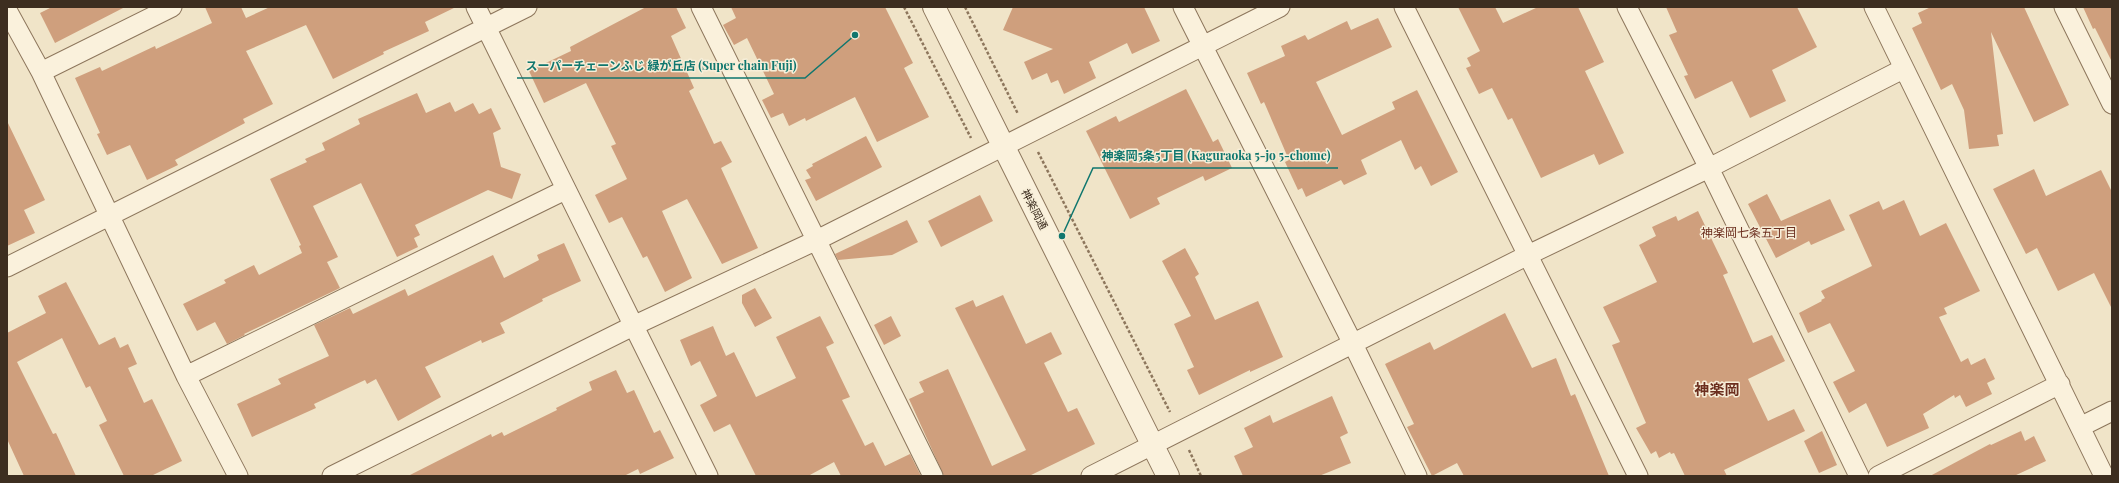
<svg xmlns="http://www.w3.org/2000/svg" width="2119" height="483" font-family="'Playfair Display','Noto Sans JP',serif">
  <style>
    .building { fill: #cf9f7d }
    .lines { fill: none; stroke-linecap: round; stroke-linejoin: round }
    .minor-casing { stroke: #8d765c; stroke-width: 21 }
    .tertiary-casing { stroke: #8d765c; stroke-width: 24 }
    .path { stroke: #8d765c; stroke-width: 2.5; stroke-dasharray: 3 2; stroke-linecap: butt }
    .minor { stroke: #faf1dc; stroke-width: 19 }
    .tertiary { stroke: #faf1dc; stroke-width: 22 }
    .labels { text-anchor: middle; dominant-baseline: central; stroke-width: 3; stroke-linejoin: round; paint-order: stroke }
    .street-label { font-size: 11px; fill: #3d2e20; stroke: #f7eed8 }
    .neighbourhood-label { font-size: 12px; fill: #6b2e1e; stroke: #f7eed8 }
    .district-label { font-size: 15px; font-weight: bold; fill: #6b2e1e; stroke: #f7eed8 }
    .leader { fill: none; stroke: #0f766e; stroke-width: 1.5 }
    .callout-dot { fill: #0f766e; stroke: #f7eed8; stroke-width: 1.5 }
    .callout-label { font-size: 12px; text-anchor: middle; font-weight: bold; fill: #0f766e; stroke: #f7eed8; stroke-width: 3; stroke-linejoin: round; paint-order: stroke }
  </style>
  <rect width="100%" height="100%" fill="#f0e4c8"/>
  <!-- building -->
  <path class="building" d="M52 7H125L55 43 40 13Z
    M205 7H241L246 18 270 7H456L425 22 429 31 383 52 384 54 333 79 306 25 246 51 273 104 243 119 245 123 175 160 178 165 147 180 130 145 107 155 97 134 100 133 75 78 100 67 102 71 155 46 156 49 212 23Z
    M646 7H676L686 28 671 36 694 88 689 91 714 144 721 141 732 162 721 168 758 248 722 264 687 199 662 211 692 278 665 292 647 256 643 258 622 217 609 223 595 195 627 179 611 146 616 144 586 83 544 103 529 71 571 51 570 47Z
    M731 7H885L913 63 904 68 929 117 877 142 855 97 806 121 805 118 789 126 783 113 771 118 762 100 774 94 747 38 734 45 723 25 736 18Z
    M1013 7H1144L1160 41 1132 54 1127 43 1089 62 1096 78 1064 94 1058 80 1051 83 1047 73 1032 80 1024 62 1053 49 1003 30Z
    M1458 7H1495L1503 23 1538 7H1578L1604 62 1585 71 1624 153 1599 165 1594 154 1541 178 1512 118 1508 120 1492 88 1479 94 1466 68 1471 66 1467 58 1480 51Z
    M1666 7H1797L1817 47 1772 70 1786 101 1750 118 1732 81 1695 99 1684 76 1688 75 1669 35 1677 32Z
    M1931 7H2024L2069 105 2034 122 1991 32 2003 134 1997 135 1999 146 1969 149 1964 110 1952 84 1941 90 1912 28 1922 23 1918 13Z
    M2083 7H2112V62L2095 28 2093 29Z
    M1378 18 1392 47 1316 82 1342 135 1395 109 1392 102 1417 90 1458 172 1431 186 1421 166 1415 170 1401 140 1361 160 1367 174 1344 185 1341 180 1306 197 1302 188 1298 190 1285 162 1289 160 1264 102 1261 104 1247 73 1285 56 1281 46 1305 35 1308 40 1347 21 1351 30Z
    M1186 89 1213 142 1218 139 1232 168 1205 181 1203 176 1157 198 1160 204 1130 219 1086 131 1116 116 1119 122Z
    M417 93 426 113 450 102 455 112 473 103 479 114 491 108 501 129 493 133 501 167 521 174 512 199 488 190 415 225 420 235 414 238 418 247 397 257 361 183 313 206 338 257 327 262 340 288 244 334 245 335 227 344 215 322 197 331 183 304 226 283 224 280 254 265 259 275 302 253 299 246 301 245 270 179 307 162 305 159 325 150 322 143 360 124 358 119Z
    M7 121 45 200 24 210 35 233 7 246Z
    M866 136 882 167 816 201 805 180 811 178 806 170 813 166 812 164Z
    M2034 169 2046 196 2101 170 2112 192V309L2094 273 2058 291 2037 248 2026 254 1993 189Z
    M1767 194 1781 221 1830 199 1845 230 1811 245 1809 241 1776 258 1748 204Z
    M980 195 993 221 941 247 928 221Z
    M1904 200 1920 236 1946 223 1980 291 1944 308 1947 314 1939 317 1961 362 1968 358 1971 365 1985 358 1995 379 1987 383 1992 394 1966 407 1960 395 1955 398 1954 395 1923 414 1929 428 1887 447 1866 403 1849 413 1833 382 1855 371 1830 323 1808 333 1799 313 1822 301 1821 300 1825 298 1821 291 1872 266 1849 215 1879 201 1883 210Z
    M1698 211 1728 273 1723 275 1753 343 1772 335 1785 361 1748 379 1768 421 1794 409 1805 431 1724 470 1727 476H1685L1674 453 1671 454 1670 452 1659 458 1656 451 1651 454 1636 428 1646 423 1612 345 1620 342 1603 307 1657 282 1639 245 1656 236 1652 227 1676 216 1678 221Z
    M907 220 918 242 892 255 838 260 835 254Z
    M564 243 581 281 542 299 543 301 500 323 505 333 482 343 481 340 425 367 441 397 398 421 376 379 367 384 365 380 314 404 316 408 252 437 237 404 281 384 278 379 329 356 314 325 350 308 353 314 405 289 408 296 493 255 504 278 539 260 537 255Z
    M1185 248 1199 274 1195 277 1215 320 1258 301 1283 357 1250 372V370L1199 395 1187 370 1194 367 1174 324 1191 316 1162 261Z
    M66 282 99 345 115 337 120 348 128 344 137 364 128 368 144 403 152 399 182 461 151 476H124L99 425 107 421 90 386 86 388 62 338 17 362 53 434 56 433 76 476H24L7 439V333L46 313 38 296Z
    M755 288 772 318 755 327 742 303V295Z
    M1003 295 1026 344 1051 332 1062 354 1044 363 1068 412 1077 408 1095 444 1029 476H944L909 399 924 392 919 382 948 369 992 466 1026 450 955 308 973 300 976 307Z
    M1505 313 1532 368 1556 358 1571 396 1575 394 1609 476H1464L1457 463 1432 476 1407 427 1414 424 1385 364 1430 342 1434 350Z
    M820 316 834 343 826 347 850 397 842 400 865 446 873 442 885 466 910 454 921 476H841L834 462 808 476H756L730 424 714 432 700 405 717 396 700 361 691 366 680 340 713 326 726 356 734 352 756 397 796 378 776 337Z
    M891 316 901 336 884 345 874 325Z
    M616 370 627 393 634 390 654 433 660 430 674 458 640 474 638 469 624 476H408L491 434 492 437 502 432 504 436 557 410 556 408 592 390 589 382Z
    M1332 396 1348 433 1340 437 1351 463 1319 476H1243L1234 456 1253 447 1244 428 1270 415 1273 423Z
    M1822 431 1837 465 1819 473 1804 441Z
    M2021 431 2025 441 2034 436 2046 461 2014 476H1930L1990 444 1991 445Z"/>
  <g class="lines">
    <defs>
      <path id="minor" d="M476 7 708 476
        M701 7 933 476
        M1183 7 1353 344 1417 476
        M1404 7 1638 476
        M1627 7 1709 168 1859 476
        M1874 7 2104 476
        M2064 7 2112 104
        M7 10 41 72 186 376 238 476
        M41 72 172 7
        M7 267 527 7
        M186 376 565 190
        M2080 427 2112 411
        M332 476 633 326 817 240 1280 7
        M1091 476 1528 255 1709 168 1903 69
        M1878 476 2060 384"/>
      <path id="tertiary" d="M934 7 1168 476"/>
    </defs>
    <!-- minor casing -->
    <use href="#minor" class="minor-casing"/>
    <!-- tertiary casing -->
    <use href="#tertiary" class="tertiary-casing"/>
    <!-- path -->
    <path class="path" d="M904 7 971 138
      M965 7 1018 114
      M1038 152 1170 412
      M1189 450 1201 476"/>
    <!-- minor -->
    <use href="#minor" class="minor"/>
    <!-- tertiary -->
    <use href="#tertiary" class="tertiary"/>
  </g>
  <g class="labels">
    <!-- street labels -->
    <g class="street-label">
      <text transform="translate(1035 209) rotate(63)">神楽岡通</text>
    </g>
    <!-- neighbourhood labels -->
    <g class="neighbourhood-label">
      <text x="1749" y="232">神楽岡七条五丁目</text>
    </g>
    <!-- district labels -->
    <g class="district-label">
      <text x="1717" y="389">神楽岡</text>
    </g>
  </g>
  <!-- callouts -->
  <path class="leader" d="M855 35L805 78H517M1062 236L1093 168H1338"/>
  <g class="callout-dot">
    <circle cx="855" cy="35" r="4"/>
    <circle cx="1062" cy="236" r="4"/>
  </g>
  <g class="callout-label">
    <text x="661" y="70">スーパーチェーンふじ 緑が丘店 (Super chain Fuji)</text>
    <text x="1216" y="160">神楽岡5条5丁目 (Kaguraoka 5-jo 5-chome)</text>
  </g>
  <!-- border -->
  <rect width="2119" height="483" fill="none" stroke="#3d2e20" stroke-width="16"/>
</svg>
